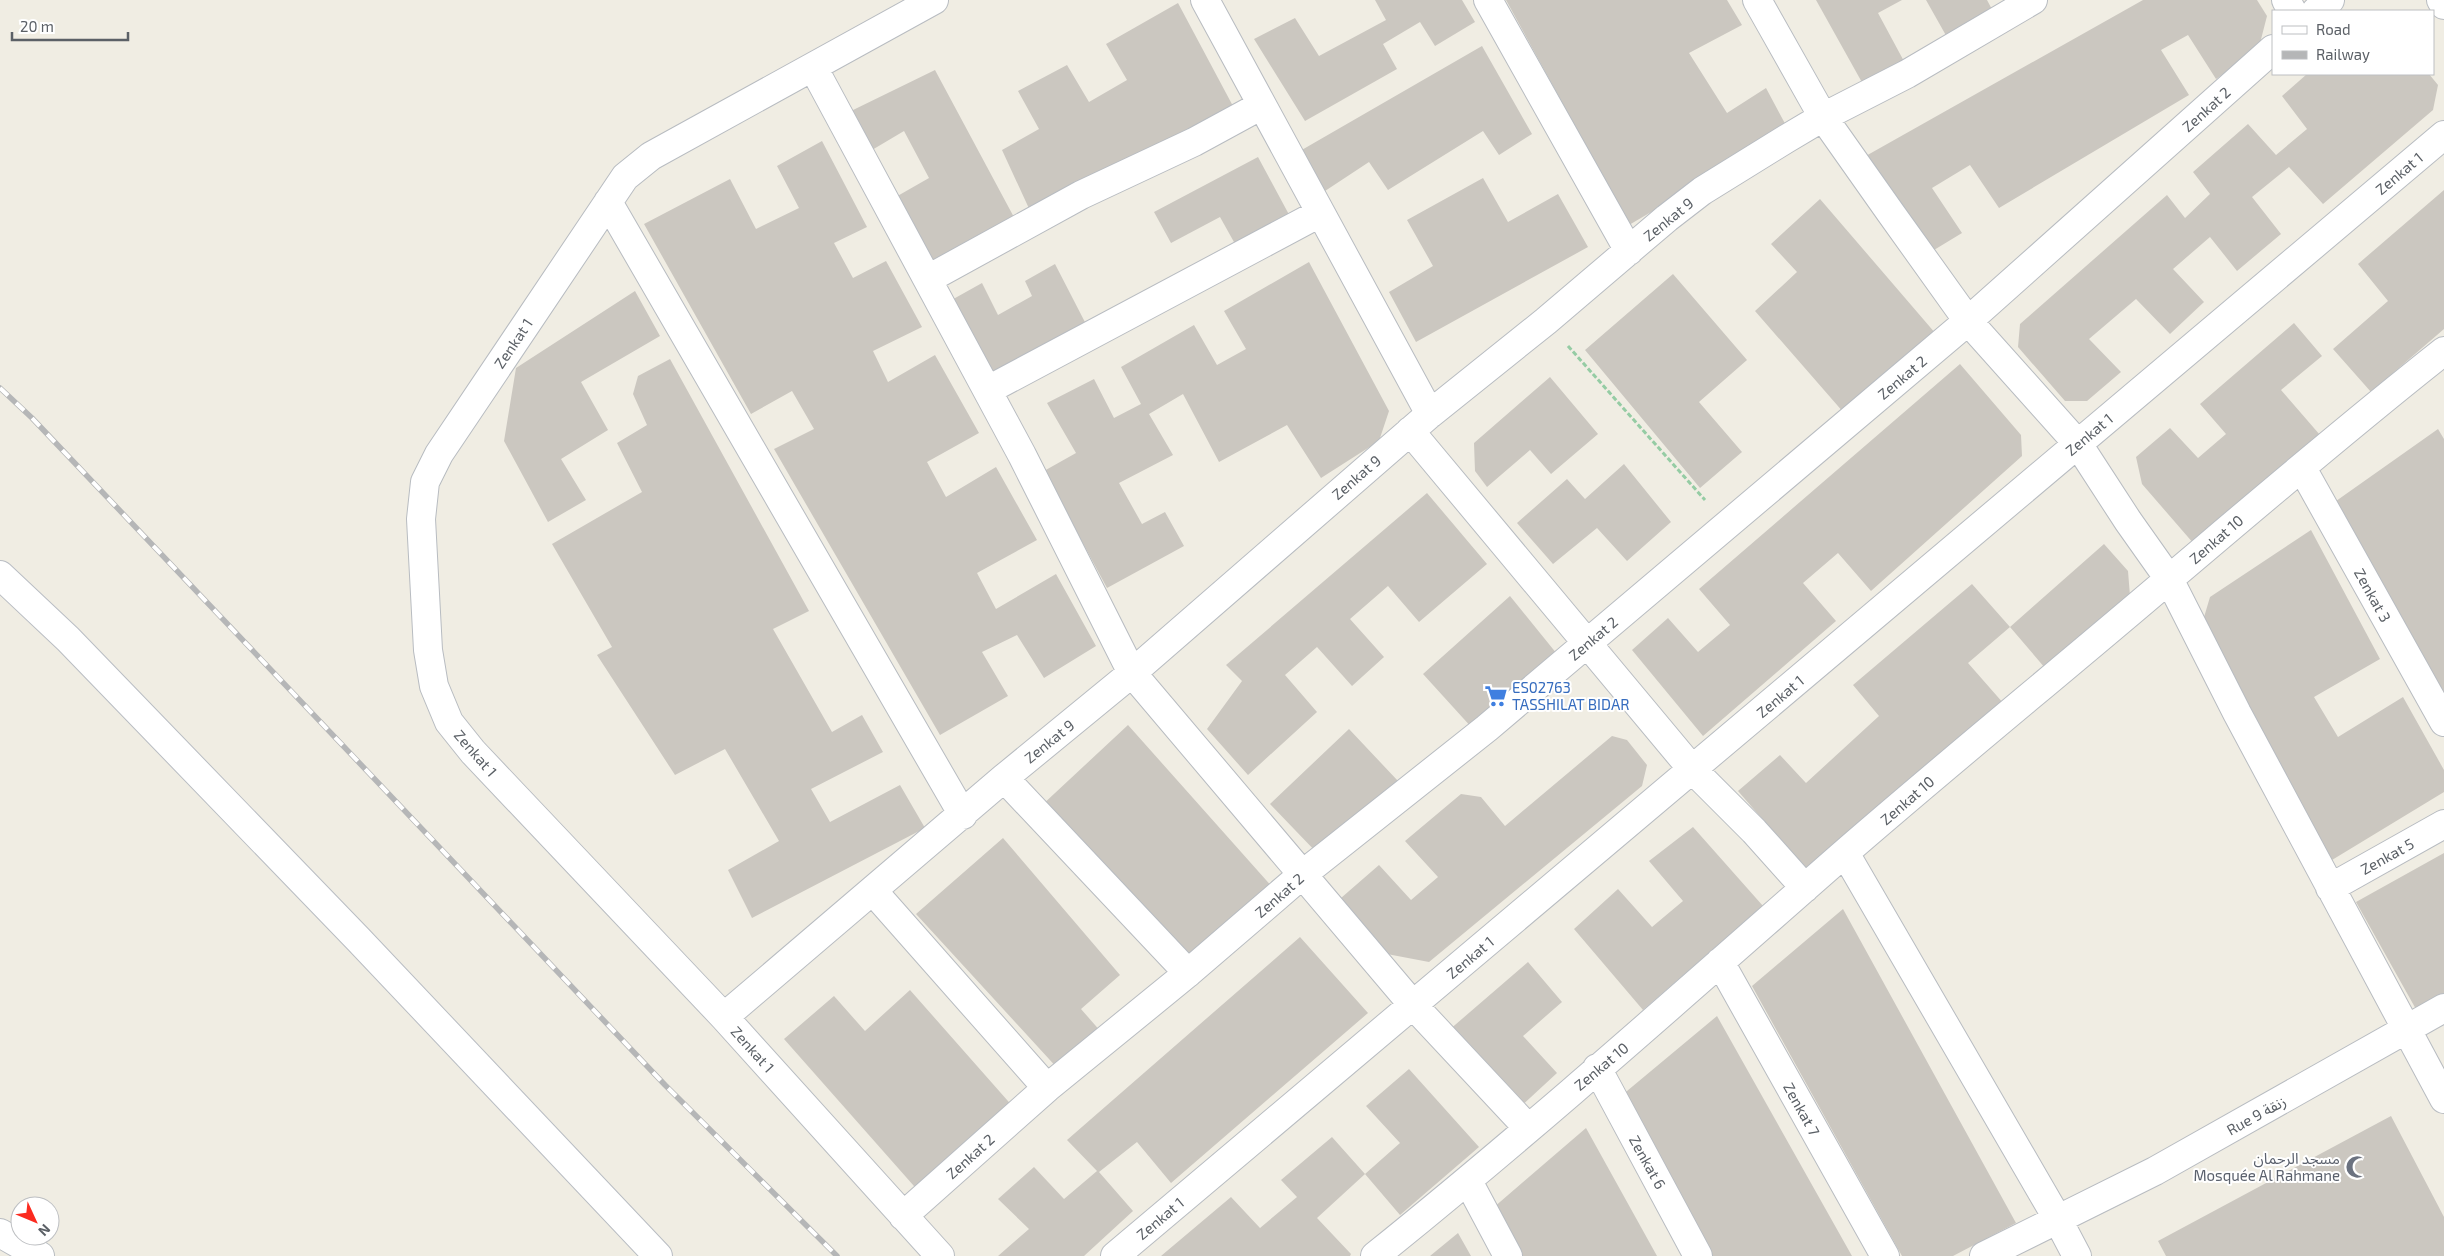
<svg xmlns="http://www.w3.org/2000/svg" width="2444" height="1256" font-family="'Exo 2','Noto Sans Arabic',sans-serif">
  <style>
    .building { fill: #cbc7c0 }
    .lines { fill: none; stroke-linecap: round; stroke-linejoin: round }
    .minor-casing { stroke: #b8bcc1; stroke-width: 30 }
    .secondary-casing { stroke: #b9bdc3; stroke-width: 30 }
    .path { stroke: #95cca4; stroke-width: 3; stroke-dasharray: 5 2.5; stroke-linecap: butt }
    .minor { stroke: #fff; stroke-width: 28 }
    .secondary { stroke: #fff; stroke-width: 28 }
    .rail-casing { stroke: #b5b6b7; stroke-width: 5.5 }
    .rail { stroke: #fff; stroke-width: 4; stroke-dasharray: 11; stroke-linecap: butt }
    .labels { text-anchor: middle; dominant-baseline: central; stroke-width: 4; stroke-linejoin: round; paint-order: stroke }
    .street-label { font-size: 15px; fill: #5b6066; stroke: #fff }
    .shop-label { font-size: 15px; fill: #366cbe; stroke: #fff; text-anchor: start }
    .worship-label { font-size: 15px; fill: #5b616d; stroke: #fff; text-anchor: end }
  </style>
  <rect width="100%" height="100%" fill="#f0ede3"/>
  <!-- building -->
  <path class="building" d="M1375 0H1462L1475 22 1435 46 1420 22 1383 44 1397 69 1305 121 1254 39 1295 18 1319 56 1386 20Z
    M1506 0H1727L1742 25 1689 53 1727 113 1766 88 1789 131 1629 225Z
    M1816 0H1902L1878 13 1906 65 1864 86Z
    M1926 0H1987L1995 15 1948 39Z
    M2143 0H2257L2267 16 2258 51 2216 79 2188 35 2161 50 2189 95 1999 208 1970 165 1932 188 1962 233 1934 250 1864 157Z
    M1178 3 1234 108 1032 215 1002 150 1039 129 1018 91 1067 65 1089 102 1127 80 1106 44Z
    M1482 46 1532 134 1499 155 1483 131 1388 190 1369 162 1325 191 1300 151Z
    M935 70 1016 221 931 268 894 198 929 178 904 131 872 150 851 111Z
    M2307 74H2429L2438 85 2433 110 2323 204 2289 167 2252 197 2281 234 2237 271 2210 237 2173 269 2204 302 2170 334 2136 299 2089 339 2121 372 2087 401H2065L2018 347 2020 324 2167 195 2185 218 2210 194 2193 172 2248 124 2276 155 2307 129 2282 96Z
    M822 141 867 227 834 243 853 278 886 261 922 327 873 351 888 382 935 355 979 433 927 462 946 497 996 467 1037 540 977 573 996 609 1056 574 1096 646 1044 678 1017 635 982 652 1008 696 940 735 774 449 814 429 792 391 751 414 644 224 730 179 756 229 799 208 777 166Z
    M1258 157 1293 222 1239 251 1220 217 1171 243 1154 212Z
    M1483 178 1508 222 1558 194 1588 247 1416 342 1389 292 1433 266 1407 220Z
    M2444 190V329L2371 392 2333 349 2388 301 2358 264Z
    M1820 199 1936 334 1844 413 1755 311 1797 272 1771 244Z
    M1309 262 1389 411 1379 441 1321 478 1287 425 1219 462 1183 394 1149 414 1173 455 1119 483 1142 524 1165 512 1184 546 1107 588 1044 471 1076 453 1047 403 1094 379 1114 418 1141 404 1121 367 1194 325 1217 365 1246 349 1224 311Z
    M1055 264 1088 328 991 381 948 302 982 283 998 315 1032 296 1025 281Z
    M1673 274 1747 360 1699 402 1742 452 1700 488 1585 350Z
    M635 291 660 336 581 382 608 430 561 459 586 500 548 522 504 441 516 368Z
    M2294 323 2322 356 2281 390 2320 435 2194 544 2142 484 2136 457 2170 428 2198 458 2226 434 2200 404Z
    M670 359 809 611 773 629 832 732 862 715 883 752 811 789 830 822 900 785 925 828 752 918 728 870 779 841 725 749 675 775 597 655 612 647 552 544 642 492 617 443 647 425 633 394 638 376Z
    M1960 364 2021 435 2022 456 1871 591 1838 553 1803 583 1836 621 1703 736 1632 650 1668 618 1698 652 1730 625 1699 589Z
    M1550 377 1598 434 1551 474 1530 450 1487 487 1475 471 1474 443Z
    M2438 429 2444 439V714L2329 506Z
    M1624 464 1671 522 1627 561 1597 528 1553 564 1517 523 1567 479 1585 499Z
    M1427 493 1487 564 1419 622 1388 586 1350 619 1384 657 1352 686 1317 647 1285 675 1317 712 1248 775 1207 729 1242 681 1226 665Z
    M2311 530 2380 659 2314 697 2338 737 2403 697 2444 770V792L2332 860 2202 624 2210 597Z
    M2104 544 2128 571 2130 596 2045 668 2010 627 1968 663 2004 704 1808 872 1738 791 1780 755 1806 783 1879 716 1853 685 1972 584 2010 627Z
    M1510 596 1557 654 1473 729 1423 674Z
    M1128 725 1274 889 1187 966 1040 807Z
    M1349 729 1398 781 1319 855 1270 804Z
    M1612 736 1627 740 1647 765 1642 786 1429 962 1387 954 1341 898 1379 865 1411 900 1438 877 1405 841 1461 794 1481 797 1505 826Z
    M1693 827 1763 906 1643 1010 1574 929 1618 889 1652 927 1683 901 1649 861Z
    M1003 838 1120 975 1081 1009 1102 1033 1060 1071 916 914Z
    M2444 853V995L2417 1011 2356 902Z
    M1843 909 2016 1223 1953 1256H1902L1752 986Z
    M1300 937 1368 1013 1171 1183 1137 1142 1099 1172 1133 1211 1084 1256H998L1029 1229 998 1199 1034 1167 1064 1199 1097 1171 1067 1140Z
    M1528 962 1562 1002 1523 1036 1557 1073 1519 1108 1448 1031Z
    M910 990 1015 1109 921 1194 784 1039 834 996 865 1031Z
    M1717 1016 1852 1256H1708L1621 1096Z
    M1409 1069 1479 1147 1400 1215 1365 1174 1317 1218 1351 1254 1350 1256H1161L1231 1197 1260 1228 1297 1197 1281 1180 1332 1137 1365 1174 1400 1143 1366 1106Z
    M2391 1116 2444 1217V1256H2166L2158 1241Z
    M1586 1128 1657 1256H1520L1493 1208Z
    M1458 1233 1471 1256H1430Z"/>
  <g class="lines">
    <defs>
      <path id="minor" d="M934 0 651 156 625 177 439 454 425 482 421 519 428 650 434 686 449 722 473 752 724 1017 940 1256
        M1205 0 1430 414
        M1488 0 1629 251
        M1757 0 1823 117 1890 212 1968 321 2078 444 2128 521 2169 579 2237 713 2444 1099
        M2286 0 2292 11
        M2441 0 2444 5
        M2316 11 2330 0
        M813 67 1022 455 1132 673 1413 1005 1528 1128
        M608 202 963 815
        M928 279 1081 195 1194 142 1262 105
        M988 390 1320 213
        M1410 431 1692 769 1754 831 1805 888
        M2302 468 2444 722
        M1004 778 1188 973
        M1845 853 2057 1218 2077 1256
        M2330 888 2444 824
        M873 891 1047 1088
        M1720 962 1885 1256
        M724 1017 1004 778 1132 673 1430 414 1546 321 1667 218 1702 191 1786 139 1823 117 1907 74 2033 0
        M1597 1068 1698 1256
        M1468 1181 1508 1256
        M903 1216 1047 1088 1188 973 1303 874 1487 728 1968 321 2273 49
        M0 1233 40 1256
        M1115 1256 2444 135
        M1375 1256C1534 1128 1686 992 1840 857 1948 763 2059 673 2168 580 2259 503 2350 425 2444 351
        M1984 1256 2155 1171 2444 1008"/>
      <path id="secondary" d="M0 575 68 639 358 939 658 1256"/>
    </defs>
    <!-- minor casing -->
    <use href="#minor" class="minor-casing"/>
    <!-- secondary casing -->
    <use href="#secondary" class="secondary-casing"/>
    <!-- path -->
    <path class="path" d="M1568 346 1705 500"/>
    <!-- minor -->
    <use href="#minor" class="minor"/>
    <!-- secondary -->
    <use href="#secondary" class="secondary"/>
    <defs>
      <path id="rail" d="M0 388 32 418 665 1085 837 1256"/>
    </defs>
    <!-- rail casing -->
    <use href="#rail" class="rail-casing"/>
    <!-- rail -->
    <use href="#rail" class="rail"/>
  </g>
  <!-- icons -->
  <defs>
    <symbol id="supermarket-bare" viewBox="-9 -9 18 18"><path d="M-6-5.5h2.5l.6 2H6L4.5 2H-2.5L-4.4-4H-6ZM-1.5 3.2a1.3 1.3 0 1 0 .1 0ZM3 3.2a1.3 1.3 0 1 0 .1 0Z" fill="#3f7fe0" stroke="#fff" stroke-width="2.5" paint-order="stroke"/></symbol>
    <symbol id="mosque-bare" viewBox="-9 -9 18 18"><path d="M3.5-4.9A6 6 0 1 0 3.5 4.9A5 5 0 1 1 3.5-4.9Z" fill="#6b7280" stroke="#fff" stroke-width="2.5" paint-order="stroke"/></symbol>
  </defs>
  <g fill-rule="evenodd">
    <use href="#supermarket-bare" x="1480" y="680" width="32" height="32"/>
    <use href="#mosque-bare" x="2341" y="1151" width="32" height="32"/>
  </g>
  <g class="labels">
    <!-- street labels -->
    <g class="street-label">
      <text transform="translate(2206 109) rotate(-42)">Zenkat 2</text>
      <text transform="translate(2399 173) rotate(-40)">Zenkat 1</text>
      <text transform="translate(1668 219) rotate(-39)">Zenkat 9</text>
      <text transform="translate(513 343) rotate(-56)">Zenkat 1</text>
      <text transform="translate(1902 377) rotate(-40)">Zenkat 2</text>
      <text transform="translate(2089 434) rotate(-40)">Zenkat 1</text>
      <text transform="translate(1356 477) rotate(-41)">Zenkat 9</text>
      <text transform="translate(2216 539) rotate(-41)">Zenkat 10</text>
      <text transform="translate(2373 595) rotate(61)">Zenkat 3</text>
      <text transform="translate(1593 638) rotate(-40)">Zenkat 2</text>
      <text transform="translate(1780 696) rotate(-40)">Zenkat 1</text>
      <text transform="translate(1049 741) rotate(-39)">Zenkat 9</text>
      <text transform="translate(476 753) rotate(49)">Zenkat 1</text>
      <text transform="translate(1907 800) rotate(-41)">Zenkat 10</text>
      <text transform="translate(2387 856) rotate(-29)">Zenkat 5</text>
      <text transform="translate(1279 895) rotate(-41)">Zenkat 2</text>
      <text transform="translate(1470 957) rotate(-40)">Zenkat 1</text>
      <text transform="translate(753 1049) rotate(48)">Zenkat 1</text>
      <text transform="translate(1601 1066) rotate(-40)">Zenkat 10</text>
      <text transform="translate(1802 1109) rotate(61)">Zenkat 7</text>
      <text transform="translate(2256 1115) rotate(-29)">Rue 9 زنقة</text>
      <text transform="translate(970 1156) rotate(-42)">Zenkat 2</text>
      <text transform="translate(1648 1162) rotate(61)">Zenkat 6</text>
      <text transform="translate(1160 1218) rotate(-40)">Zenkat 1</text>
    </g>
    <!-- shop labels -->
    <g class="shop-label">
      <text x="1512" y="687">ES02763<tspan x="1512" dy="17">TASSHILAT BIDAR</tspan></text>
    </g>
    <!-- worship labels -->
    <g class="worship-label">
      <text x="2340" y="1158">مسجد الرحمان<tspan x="2340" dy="17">Mosquée Al Rahmane</tspan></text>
    </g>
  </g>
  <!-- legend -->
  <rect x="2272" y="10" width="162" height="65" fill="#ffffff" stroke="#bdbfc2"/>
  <rect x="2282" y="26" width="25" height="8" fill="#ffffff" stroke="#bdbfc2"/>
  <text x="2316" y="35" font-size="15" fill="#5b6066">Road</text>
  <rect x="2282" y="51" width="25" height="8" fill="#b5b6b7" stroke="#bdbfc2"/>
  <text x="2316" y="60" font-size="15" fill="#5b6066">Railway</text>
  <!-- north arrow -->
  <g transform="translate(35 1221) rotate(134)"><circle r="24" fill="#ffffff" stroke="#bdbfc2"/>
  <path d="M0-4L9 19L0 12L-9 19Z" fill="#fb2a1f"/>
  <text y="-8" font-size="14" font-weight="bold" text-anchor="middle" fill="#5b6066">N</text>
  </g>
  <!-- scale -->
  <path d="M12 32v8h116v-8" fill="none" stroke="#5b6066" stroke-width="2.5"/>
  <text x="20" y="32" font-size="15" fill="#5b6066" stroke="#ffffff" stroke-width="4" paint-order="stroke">20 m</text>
</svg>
